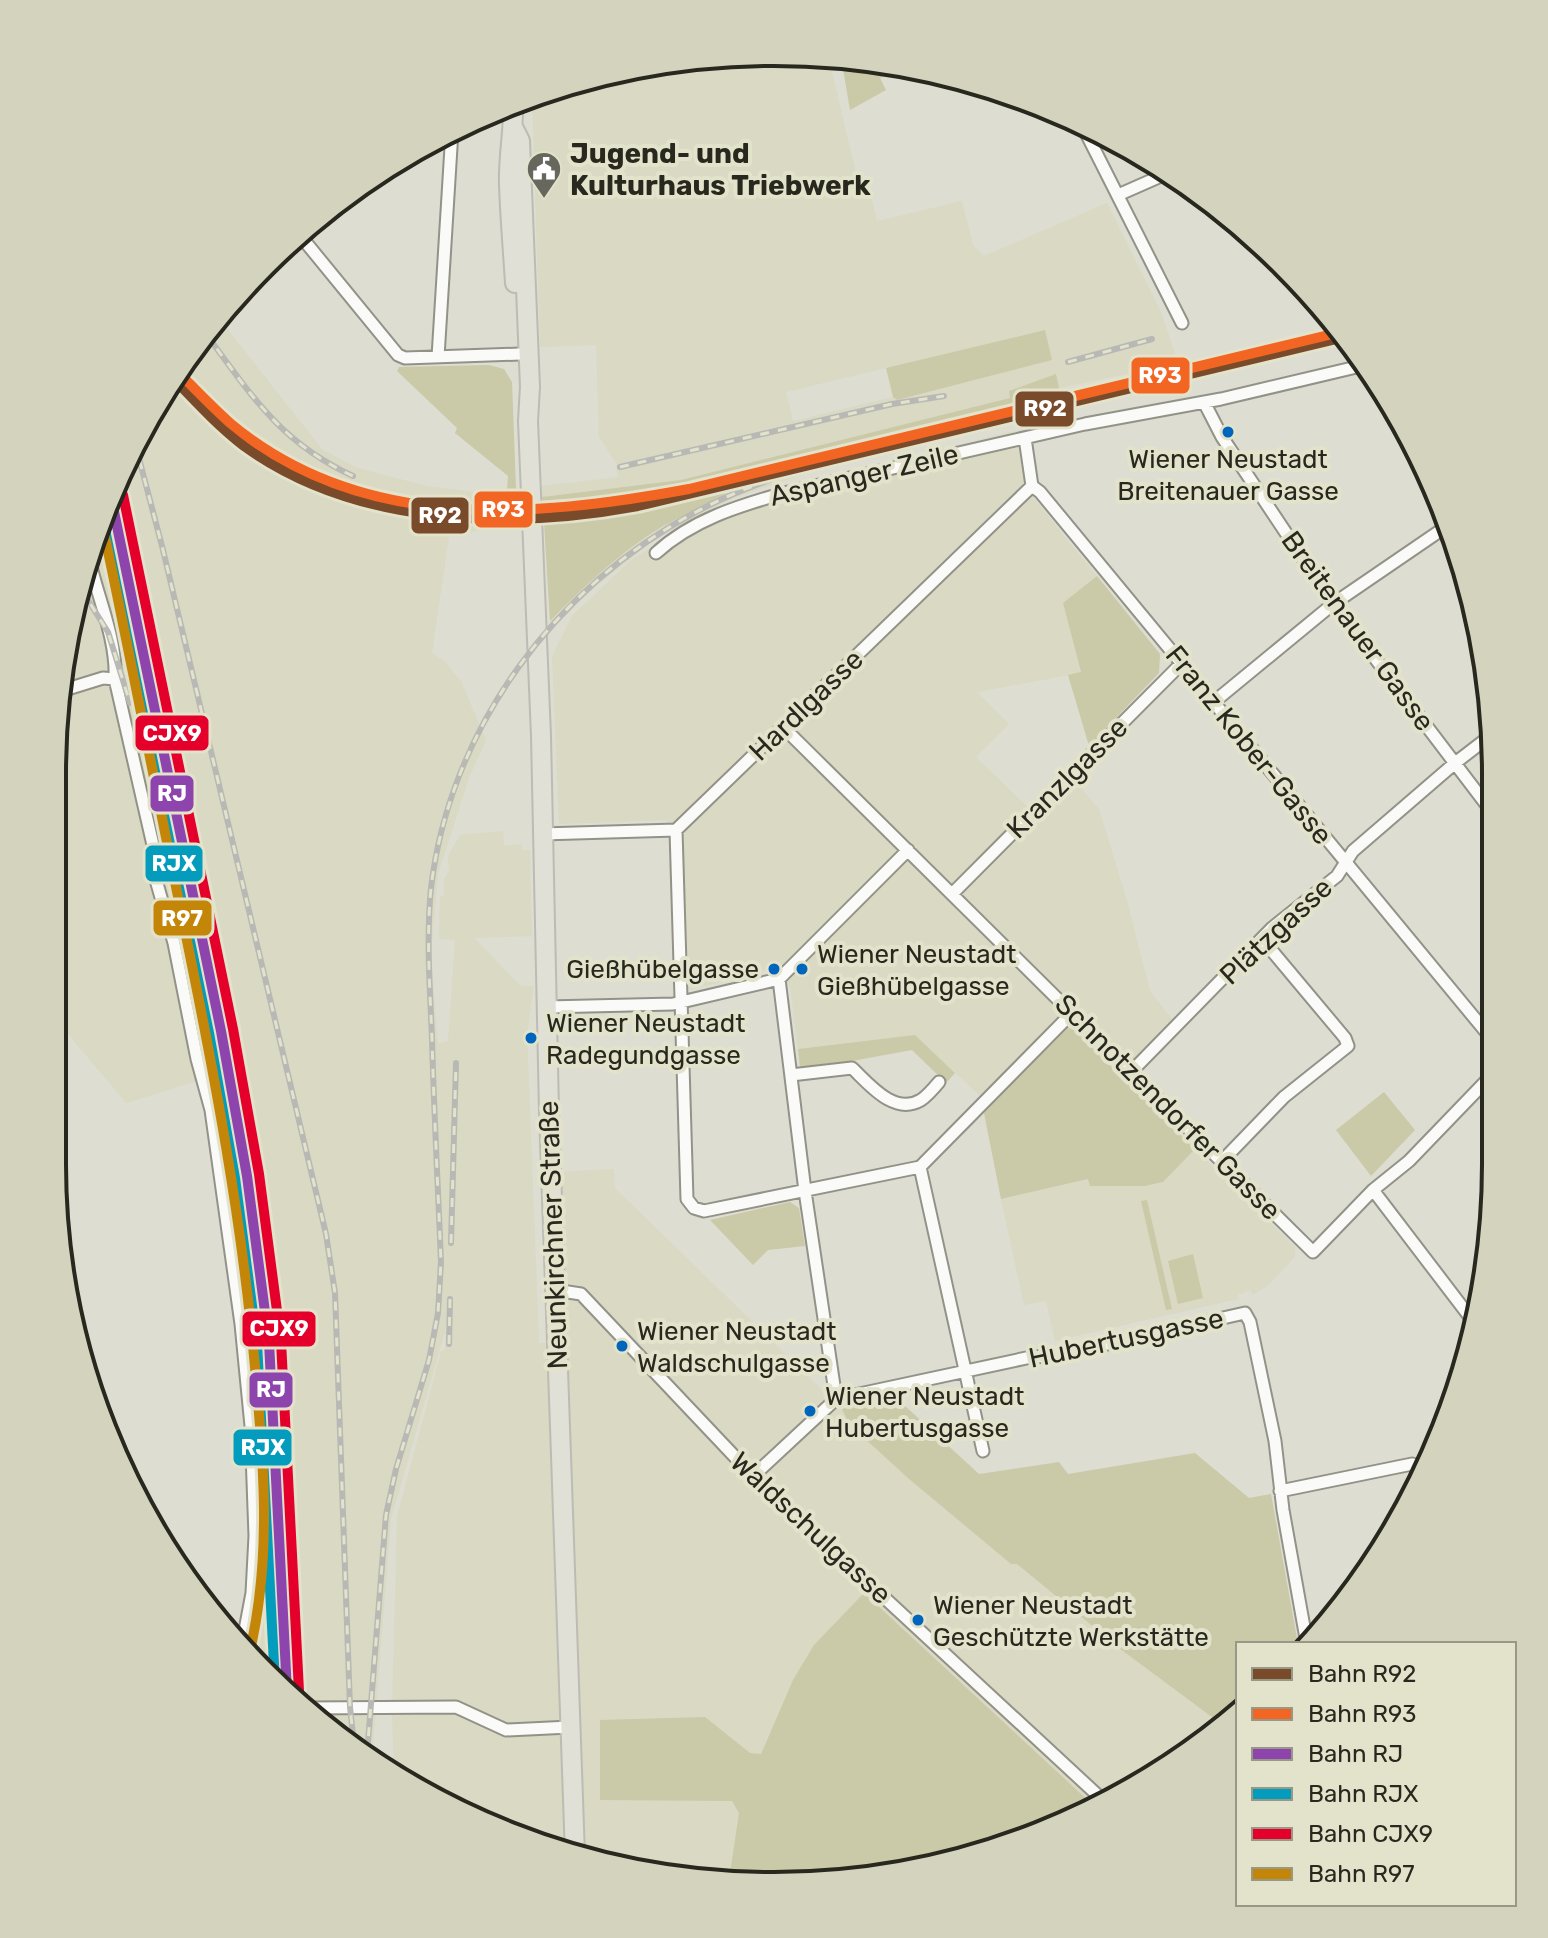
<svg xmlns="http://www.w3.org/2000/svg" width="1548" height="1938" font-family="Rubik,sans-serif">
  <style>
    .built { fill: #dad9c3; fill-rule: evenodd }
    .green { fill: #cac9a8 }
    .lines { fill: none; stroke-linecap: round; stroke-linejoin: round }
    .minor-casing { stroke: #929288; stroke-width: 15 }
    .primary-casing { stroke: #bcbcb5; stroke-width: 22 }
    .minor { stroke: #fafaf8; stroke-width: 11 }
    .primary { stroke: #e0e0d6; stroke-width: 18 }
    .rail-casing { stroke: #b8b8b5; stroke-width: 6 }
    .rail { stroke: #e3e2cb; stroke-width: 3; stroke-dasharray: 9; stroke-linecap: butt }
    .rail-1-casing { stroke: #e3e2cb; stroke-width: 16 }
    .rail-2-casing { stroke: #e3e2cb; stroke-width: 16 }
    .rail-3-casing { stroke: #e3e2cb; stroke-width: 16 }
    .rail-4-casing { stroke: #e3e2cb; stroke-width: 16 }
    .rail-5-casing { stroke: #e3e2cb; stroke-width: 16 }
    .rail-6-casing { stroke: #e3e2cb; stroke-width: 16 }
    .rail-1 { stroke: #7a4b2a; stroke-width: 10 }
    .rail-2 { stroke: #f26522; stroke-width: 10 }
    .rail-3 { stroke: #8e44ad; stroke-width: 10 }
    .rail-4 { stroke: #049cbc; stroke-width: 10 }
    .rail-5 { stroke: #e4002b; stroke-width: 10 }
    .rail-6 { stroke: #c38608; stroke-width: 10 }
    .bus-dot { fill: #0065bd; stroke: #e3e2cb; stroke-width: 3 }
    .labels { text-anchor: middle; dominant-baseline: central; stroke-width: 8; stroke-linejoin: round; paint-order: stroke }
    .bus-label { font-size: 26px; fill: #28281f; stroke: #e3e2cb; text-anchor: start }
    .poi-label { font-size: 28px; font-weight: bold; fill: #28281f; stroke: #e3e2cb; text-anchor: start }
    .street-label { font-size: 28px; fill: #28281f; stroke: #e3e2cb }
    .rim { fill: none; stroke: #28281f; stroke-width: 4 }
    .line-badge { stroke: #e3e2cb; stroke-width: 3 }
    .badge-label { font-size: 22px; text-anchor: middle; font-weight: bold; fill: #fff }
  </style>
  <rect width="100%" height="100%" fill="#ddddd1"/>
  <!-- built -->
  <path class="built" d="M822 54 828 55 860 190 869 189 877 221 962 201 973 245 984 256 1107 203 1161 312 1176 356 1156 368 1059 388 1056 375 1009 391 1011 398 681 480 542 497V486L618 477 616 463 599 437 596 345 540 347 532 95 542 90 680 58ZM1045 330 1052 360 897 400 893 397 793 421 786 392Z
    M218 317 322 449 355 467 426 486 476 492 516 489 519 524 449 536 432 653 444 661 461 681 486 741 470 775 438 874 431 953 438 1044 448 1041 455 940 439 939 440 897 444 896V879L449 871 448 856 460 835 503 831 504 846 522 844V850H530L532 936 474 938 521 986H534L527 1033 539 1343H554L557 1172 614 1169 615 1188 842 1409 850 1424 909 1479 1011 1564H1017L1123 1651 1224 1726 1135 1789 960 1862 774 1886 587 1861 413 1789 394 1774 392 1713 397 1516 441 1352 445 1349 446 1328 391 1519 372 1758 263 1674 245 1650 256 1602 262 1532 251 1344 210 1077 126 1103 53 1016 54 727 90 542 149 413Z
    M1157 371 1162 387 819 469 734 498 661 535 592 589 554 627 550 621 587 584 621 555 658 530 731 492 639 512 571 522 544 523 543 507 616 499 706 481Z
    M1015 431 1025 482 1036 501 1097 576 1063 604 1081 673 977 692 1009 724 976 757 1040 819 1076 782 1099 809 1126 897 1150 991 1173 1020 1120 1075 1070 1026 991 1106 915 1035 798 1049 790 986 777 967 689 990 683 845 666 820 559 824 552 657 572 616 631 560 700 517 751 496Z
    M1195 1149 1295 1247V1257L1267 1286 1253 1295 1250 1290 1238 1295V1299L1055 1341 1046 1301 1024 1305 1001 1199 1089 1179 1090 1186H1145L1163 1182Z"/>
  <!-- green -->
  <path class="green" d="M841 57 894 66 896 69 880 78 886 90 850 110Z
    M1045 330 1052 360 897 400 893 397 886 368Z
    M489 365 504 369 512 382 516 489 507 490 508 476 455 433 457 428 397 371 399 367Z
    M1056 374 1059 388 1055 395 706 481 616 499 543 507 542 497 681 480 1010 398 1009 391Z
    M730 490C723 498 675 519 660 528 619 553 583 587 550 621L544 523C608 519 668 506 730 490Z
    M1097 576 1160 654 1159 673 1089 746 1068 675 1081 672 1063 603Z
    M1070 1026 1195 1149 1163 1182 1145 1186H1090L1088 1179 1001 1199 984 1113Z
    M915 1035 955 1073 946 1083 912 1050 803 1070 800 1068 798 1049Z
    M1384 1092 1415 1130 1371 1176 1336 1130Z
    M1147 1200 1172 1309 1166 1310 1141 1201Z
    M790 1202 799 1208 805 1246 768 1250 753 1265 710 1220Z
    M1193 1254 1203 1298 1178 1304 1168 1261Z
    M891 1393 979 1474 1059 1462 1068 1474 1195 1453 1249 1498 1271 1494 1298 1644H1238V1715L1224 1726 1123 1651 1017 1564H1011L909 1479 849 1424 842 1409Z
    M864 1593 1094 1806 960 1862 774 1886 729 1880 739 1813 732 1801 600 1800V1720L705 1717 750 1753 761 1754 793 1680 814 1645Z"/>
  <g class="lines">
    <defs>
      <path id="minor" d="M1080 121 1182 323
        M1118 195 1168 173
        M303 239 398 355 405 358 520 354
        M438 357 452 131
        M1204 402 1222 437 1330 599 1495 816
        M1025 438 1032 486 1040 492 1496 1044
        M656 553C692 520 738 506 784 493L1085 424 1221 399 1365 365
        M88 554C96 594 117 638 115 679L158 867 156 880 174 943 197 1059 211 1110 241 1324 251 1426 255 1536 252 1593 242 1646
        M61 691 103 678 115 679
        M1215 701 1333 604 1450 524
        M783 727 1313 1252 1373 1190 1409 1161 1488 1079 1496 1066
        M676 830 687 1199 694 1208 704 1211 920 1167 1072 1013
        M542 834 676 830 1032 486
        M952 894 1182 663
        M779 979 805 1191 836 1399
        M547 1007 673 1004 779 979 908 850
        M1132 1071 1272 928 1337 876 1353 851 1455 763 1494 733
        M791 1075 852 1068C869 1084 894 1116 921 1100 927 1096 934 1088 939 1082
        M1223 1160 1284 1097 1348 1046 1345 1038 1262 939
        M920 1167 983 1451
        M1373 1190 1476 1325
        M555 1290 581 1294 753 1476 1105 1802
        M753 1476 836 1399 1031 1357 1054 1356 1245 1313 1250 1322 1275 1441 1283 1510 1307 1644
        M1280 1491 1412 1464 1426 1467
        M307 1708 456 1707 506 1730 570 1727"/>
      <path id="primary" d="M513 103C514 131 508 156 509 184 510 217 513 250 515 283
        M514 129 520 141 530 387 528 421 541 736 549 1112 575 1856"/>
    </defs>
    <!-- minor casing -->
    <use href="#minor" class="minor-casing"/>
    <!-- primary casing -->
    <use href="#primary" class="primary-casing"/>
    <!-- minor -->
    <use href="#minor" class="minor"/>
    <!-- primary -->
    <use href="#primary" class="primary"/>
    <defs>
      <path id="rail" d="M206 334C252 396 280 442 353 476
        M1068 362 1152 339
        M135 443 163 550 326 1234 335 1293 350 1707 354 1744
        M620 467 892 404 944 396
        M81 589 108 632 130 703
        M451 1243 456 1063
        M449 1344 450 1299
        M367 1754 386 1515 396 1469 429 1360 438 1313 441 1262C438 1188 434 1113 432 1039 430 988 426 938 431 888 450 728 556 586 696 512 744 486 797 470 849 456"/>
    </defs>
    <!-- rail casing -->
    <use href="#rail" class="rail-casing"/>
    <!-- rail -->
    <use href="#rail" class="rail"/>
    <defs>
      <path id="rail-1" d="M173 378C196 402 218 426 244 446 355 526 508 530 638 506L1345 337"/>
      <path id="rail-2" d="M178 372C195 389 212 407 230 423 361 533 533 518 689 489L1341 332"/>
      <path id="rail-3" d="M111 497 221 1031 247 1176 269 1342 287 1692"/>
      <path id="rail-4" d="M102 515 209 1033 235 1178 257 1343 275 1683"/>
      <path id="rail-5" d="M123 495 233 1029 259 1174 281 1341 299 1691"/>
      <path id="rail-6" d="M101 518C130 654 156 790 184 926 214 1072 242 1219 255 1367 264 1464 272 1559 249 1655"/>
    </defs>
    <!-- rail-1 casing -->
    <use href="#rail-1" class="rail-1-casing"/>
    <!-- rail-2 casing -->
    <use href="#rail-2" class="rail-2-casing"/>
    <!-- rail-3 casing -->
    <use href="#rail-3" class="rail-3-casing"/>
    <!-- rail-4 casing -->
    <use href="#rail-4" class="rail-4-casing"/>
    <!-- rail-5 casing -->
    <use href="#rail-5" class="rail-5-casing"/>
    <!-- rail-6 casing -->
    <use href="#rail-6" class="rail-6-casing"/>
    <!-- rail-1 -->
    <use href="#rail-1" class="rail-1"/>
    <!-- rail-2 -->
    <use href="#rail-2" class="rail-2"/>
    <!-- rail-3 -->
    <use href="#rail-3" class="rail-3"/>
    <!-- rail-4 -->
    <use href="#rail-4" class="rail-4"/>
    <!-- rail-5 -->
    <use href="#rail-5" class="rail-5"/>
    <!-- rail-6 -->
    <use href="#rail-6" class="rail-6"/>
  </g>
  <!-- icons -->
  <defs>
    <symbol id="civic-pin" viewBox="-11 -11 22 30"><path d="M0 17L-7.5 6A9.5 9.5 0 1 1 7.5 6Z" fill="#67675d" stroke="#e3e2cb"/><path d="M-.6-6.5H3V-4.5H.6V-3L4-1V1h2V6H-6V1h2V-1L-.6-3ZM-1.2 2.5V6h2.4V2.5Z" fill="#fff"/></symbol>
  </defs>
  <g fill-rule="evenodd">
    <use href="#civic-pin" x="524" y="149" width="40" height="54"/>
  </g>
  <!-- markers -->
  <g class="bus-dot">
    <circle cx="1228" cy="432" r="7"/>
    <circle cx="774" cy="969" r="7"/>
    <circle cx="802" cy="969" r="7"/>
    <circle cx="531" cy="1038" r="7"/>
    <circle cx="622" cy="1346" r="7"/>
    <circle cx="810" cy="1411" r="7"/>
    <circle cx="918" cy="1620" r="7"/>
  </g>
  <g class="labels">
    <!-- bus labels -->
    <g class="bus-label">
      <text x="1228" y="459" text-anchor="middle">Wiener Neustadt<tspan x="1228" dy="32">Breitenauer Gasse</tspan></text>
      <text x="817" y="954">Wiener Neustadt<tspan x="817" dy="32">Gießhübelgasse</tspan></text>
      <text x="759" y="969" text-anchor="end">Gießhübelgasse</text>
      <text x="546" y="1023">Wiener Neustadt<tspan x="546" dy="32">Radegundgasse</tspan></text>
      <text x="637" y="1331">Wiener Neustadt<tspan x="637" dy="32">Waldschulgasse</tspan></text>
      <text x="825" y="1396">Wiener Neustadt<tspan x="825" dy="32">Hubertusgasse</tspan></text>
      <text x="933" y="1605">Wiener Neustadt<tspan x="933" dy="32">Geschützte Werkstätte</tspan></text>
    </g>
    <!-- poi labels -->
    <g class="poi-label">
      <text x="570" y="153">Jugend- und<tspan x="570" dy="32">Kulturhaus Triebwerk</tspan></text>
    </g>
    <!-- street labels -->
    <g class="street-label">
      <text transform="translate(864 475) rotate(-13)">Aspanger Zeile</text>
      <text transform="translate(1358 631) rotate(54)">Breitenauer Gasse</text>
      <text transform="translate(806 705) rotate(-44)">Hardlgasse</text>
      <text transform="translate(1249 745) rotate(51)">Franz Kober-Gasse</text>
      <text transform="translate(1067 778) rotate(-45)">Kranzlgasse</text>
      <text transform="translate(1276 931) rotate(-43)">Plätzgasse</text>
      <text transform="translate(1168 1107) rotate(45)">Schnotzendorfer Gasse</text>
      <text transform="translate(553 1235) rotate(-92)">Neunkirchner Straße</text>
      <text transform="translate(1126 1338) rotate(-12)">Hubertusgasse</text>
      <text transform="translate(811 1528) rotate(43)">Waldschulgasse</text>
    </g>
  </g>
  <!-- crop -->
  <path d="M0 0H1548V1938H0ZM774 66H774A708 708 0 0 1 1482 774V1164A708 708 0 0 1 774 1872H774A708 708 0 0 1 66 1164V774A708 708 0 0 1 774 66Z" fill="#d4d3bd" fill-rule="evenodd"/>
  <path class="rim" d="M774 66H774A708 708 0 0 1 1482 774V1164A708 708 0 0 1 774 1872H774A708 708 0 0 1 66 1164V774A708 708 0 0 1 774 66Z"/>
  <g class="line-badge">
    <rect x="1130" y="356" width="61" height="39" rx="8" fill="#f26522"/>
    <rect x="1014" y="390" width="61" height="38" rx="8" fill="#7a4b2a"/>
    <rect x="473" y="490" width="61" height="39" rx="8" fill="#f26522"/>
    <rect x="410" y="496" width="60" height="39" rx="8" fill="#7a4b2a"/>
    <rect x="134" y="714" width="76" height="38" rx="8" fill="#e4002b"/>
    <rect x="149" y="774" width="46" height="39" rx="8" fill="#8e44ad"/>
    <rect x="144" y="844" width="60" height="39" rx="8" fill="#049cbc"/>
    <rect x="152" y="899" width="61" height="38" rx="8" fill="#c38608"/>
    <rect x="241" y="1310" width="76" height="38" rx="8" fill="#e4002b"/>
    <rect x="248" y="1371" width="46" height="38" rx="8" fill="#8e44ad"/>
    <rect x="232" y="1428" width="61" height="39" rx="8" fill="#049cbc"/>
  </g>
  <g class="badge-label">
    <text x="1160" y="383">R93</text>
    <text x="1045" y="416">R92</text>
    <text x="503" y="517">R93</text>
    <text x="440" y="523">R92</text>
    <text x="172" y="741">CJX9</text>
    <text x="172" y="801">RJ</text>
    <text x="174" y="871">RJX</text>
    <text x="182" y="926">R97</text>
    <text x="279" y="1336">CJX9</text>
    <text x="271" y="1397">RJ</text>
    <text x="263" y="1455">RJX</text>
  </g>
  <!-- legend -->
  <rect x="1236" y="1642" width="280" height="264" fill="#e3e2cb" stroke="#989886" stroke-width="2"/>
  <rect x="1252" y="1668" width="40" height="12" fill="#7a4b2a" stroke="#989886" stroke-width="2"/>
  <text x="1308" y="1682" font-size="24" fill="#28281f">Bahn R92</text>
  <rect x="1252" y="1708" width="40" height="12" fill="#f26522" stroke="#989886" stroke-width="2"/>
  <text x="1308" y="1722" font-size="24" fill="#28281f">Bahn R93</text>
  <rect x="1252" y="1748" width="40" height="12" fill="#8e44ad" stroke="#989886" stroke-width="2"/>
  <text x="1308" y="1762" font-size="24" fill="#28281f">Bahn RJ</text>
  <rect x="1252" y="1788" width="40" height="12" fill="#049cbc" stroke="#989886" stroke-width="2"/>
  <text x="1308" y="1802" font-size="24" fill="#28281f">Bahn RJX</text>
  <rect x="1252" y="1828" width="40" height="12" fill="#e4002b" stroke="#989886" stroke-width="2"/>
  <text x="1308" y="1842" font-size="24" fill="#28281f">Bahn CJX9</text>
  <rect x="1252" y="1868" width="40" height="12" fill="#c38608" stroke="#989886" stroke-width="2"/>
  <text x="1308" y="1882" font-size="24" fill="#28281f">Bahn R97</text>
</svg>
